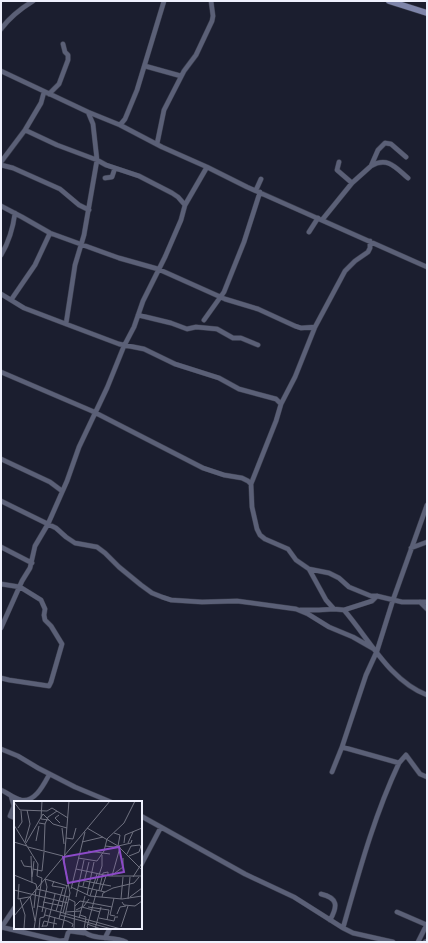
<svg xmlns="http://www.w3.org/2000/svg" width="428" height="943" font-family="Poppins,sans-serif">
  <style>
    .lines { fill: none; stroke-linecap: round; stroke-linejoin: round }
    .street-casing { stroke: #393c4c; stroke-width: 5.5 }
    .secondary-casing { stroke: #393c4c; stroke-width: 7 }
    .street { stroke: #5b6077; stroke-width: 4.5 }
    .secondary { stroke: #7e85aa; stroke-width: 6 }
    .inset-road { fill: none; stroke: #707281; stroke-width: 1 }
    .view { fill: #8c4ac8; fill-opacity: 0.15; stroke: #8c4ac8; stroke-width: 2 }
    .inset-edge { fill: none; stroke: #eff1fd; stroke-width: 2 }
  </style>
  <rect width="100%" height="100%" fill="#1b1e2f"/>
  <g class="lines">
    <defs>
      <path id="street" d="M1 29C10 17 20 9 33 1
        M145 66 181 76
        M1 71 88 112 120 125 162 147 207 167 247 187 427 267
        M49 94 59 84 68 60V55L65 52 63 44
        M120 125 125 119 137 90 164 1
        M25 130 57 145 97 160 106 165 139 176 172 193 178 197 185 205
        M157 144 164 110 184 71 196 55 212 21 213 16 211 1
        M1 162 25 130 41 103 44 92
        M339 162 337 170 352 183
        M1 165 13 168 60 189 79 205 89 210
        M371 166C388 156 396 168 408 178
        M105 178 112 177 115 168
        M256 190 261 179
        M1 206 22 217 50 233 119 258 158 269 225 299 258 309 295 326 301 328 315 327
        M322 220 352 183 371 166 378 150 385 143 391 144 406 157
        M309 232 318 218
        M370 241V248L368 252 355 261 345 271 315 327 295 377 281 404 276 421 251 484 252 507 257 529 260 535 265 539 288 549 296 560 309 569 326 600 334 609 344 610C369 639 390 681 427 695
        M1 255C9 242 13 228 15 213
        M1 294 24 308 66 324 119 344 144 349 175 364 219 378 239 389 276 399 281 404
        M11 300 35 265 50 233
        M138 315 171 323 187 329 196 327 217 329 233 338H241L258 345
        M204 320 224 292 244 242 260 192
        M66 324 75 265 84 235 97 160 93 124 88 112
        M1 372 92 411 203 468 224 475 242 478 248 481 251 484
        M1 459 50 482 62 491
        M1 501 56 528 66 537 75 543 97 547 105 553 119 567 141 585 152 593 162 597 171 600 202 602 237 601 296 609 308 614 329 627 353 637 374 649
        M1 547 32 563
        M411 548 427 542
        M309 569 329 573 339 578 349 587 371 596H377L402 602H427
        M1 584 20 587 41 600 45 609 44 615 45 620 51 626 62 644 51 682 49 686 9 680 1 678
        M420 602 427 609
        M300 610H319L334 609
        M344 610 372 601 377 596
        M1 628 22 581 30 568 35 546 48 524 67 481 79 447 107 388 124 346 134 327 143 301 165 257 181 220 185 205 207 167
        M342 747 399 763 406 755 420 774 427 777
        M1 749 18 756 38 768 75 787 111 802
        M332 772 342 747 366 675 377 651 393 600 427 505
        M1 790C8 793 13 798 21 800 35 803 44 784 49 775
        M11 796 14 806 10 816 15 818
        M141 816 245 874 294 897 343 928 353 933 393 942
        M141 865 161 827
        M321 894C338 898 338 906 330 920
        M397 912 427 925
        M1 927 60 941 66 940 68 933 70 931 84 933
        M1 928 15 907
        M80 928C91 942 112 935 126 942
        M343 928C359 872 374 816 399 763
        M105 938 110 928
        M418 942 427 924
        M425 942 427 941"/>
      <path id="secondary" d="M389 1 427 13"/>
    </defs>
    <!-- street casing -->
    <use href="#street" class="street-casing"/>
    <!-- secondary casing -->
    <use href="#secondary" class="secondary-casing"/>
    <!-- street -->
    <use href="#street" class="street"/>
    <!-- secondary -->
    <use href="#secondary" class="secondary"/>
  </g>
  <!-- overview -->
  <g transform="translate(14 801)">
    <rect width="128" height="128" fill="#1b1e2f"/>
    <path class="inset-road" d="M28 0 27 18 35 19M0 1 6 9 33 10 38 7 54 17M45 14 41 17 46 22M25 22 31 23 34 16 43 10M0 24 24 63 23 75 28 77 20 128M4 27 8 21 7 10M48 27 50 43M73 27 104 45 128 69M100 32 106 34 104 45M52 37 59 38 62 27M22 40 25 25M0 41 13 45M11 41 16 23 13 9M68 41 89 36M12 42 29 13 39 23 53 27M110 42 111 34 128 27M114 42 119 31M91 45 100 46 117 42 118 39M14 46 49 55M30 50 31 23M74 50 96 53M113 53 117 45 126 44 127 47M17 55 18 82M115 55 125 51 128 42M64 57 83 60 90 50 93 38 110 22 121 0M7 59 10 65 18 66M19 68 28 70 30 51M62 68 95 75H128M101 72 109 66V57M0 74 22 83 23 88 55 96M98 75 105 50 106 46H101M18 76 20 60M119 76 128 62M31 78 54 85M40 80 38 85 51 87M71 80 97 85M5 83 4 98 15 96M82 83 88 65V54M65 85 91 91M69 85 75 61M57 86 76 95 108 98 128 95M57 88 71 31M0 89 54 102M85 89 89 72 94 71V75M87 90 92 75M73 94 80 61M16 95 21 120M76 95 83 73M62 96 70 59M88 96 89 92 99 87 120 82 125 76M116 96 128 87M100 97 96 114 101 115M6 98 11 114 10 127M55 98 61 101 60 127M107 98 109 76M114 98 116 76M29 101 49 105M108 101 110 104 121 105 128 100M24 105 107 128M61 105 66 100 98 106M68 106 86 111M74 106 95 109 93 119M20 107 22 88M62 109 70 105 75 98M42 110 49 87M28 111 33 86 31 78M52 111 67 110M49 112 53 96M103 113 106 106 112 105M31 114 53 120 59 123 58 126M46 114 98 128M66 114 72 116 70 128M0 115 96 0M65 117 71 95M85 117 100 120 101 116H104M45 118 53 84M73 123 87 128M28 125H33L41 93M28 126 30 120 43 123M107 126 114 105M25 128 26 117 30 116 32 108M39 128 41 116M48 128 56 92 50 62 55 0M75 128 73 126 83 89M81 128 87 106"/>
    <path class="view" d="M105 46 110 71 54 82 49 56Z"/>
    <rect width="128" height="128" class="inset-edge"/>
  </g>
  <!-- border -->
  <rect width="428" height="943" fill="none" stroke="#eff1fd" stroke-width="4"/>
</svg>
